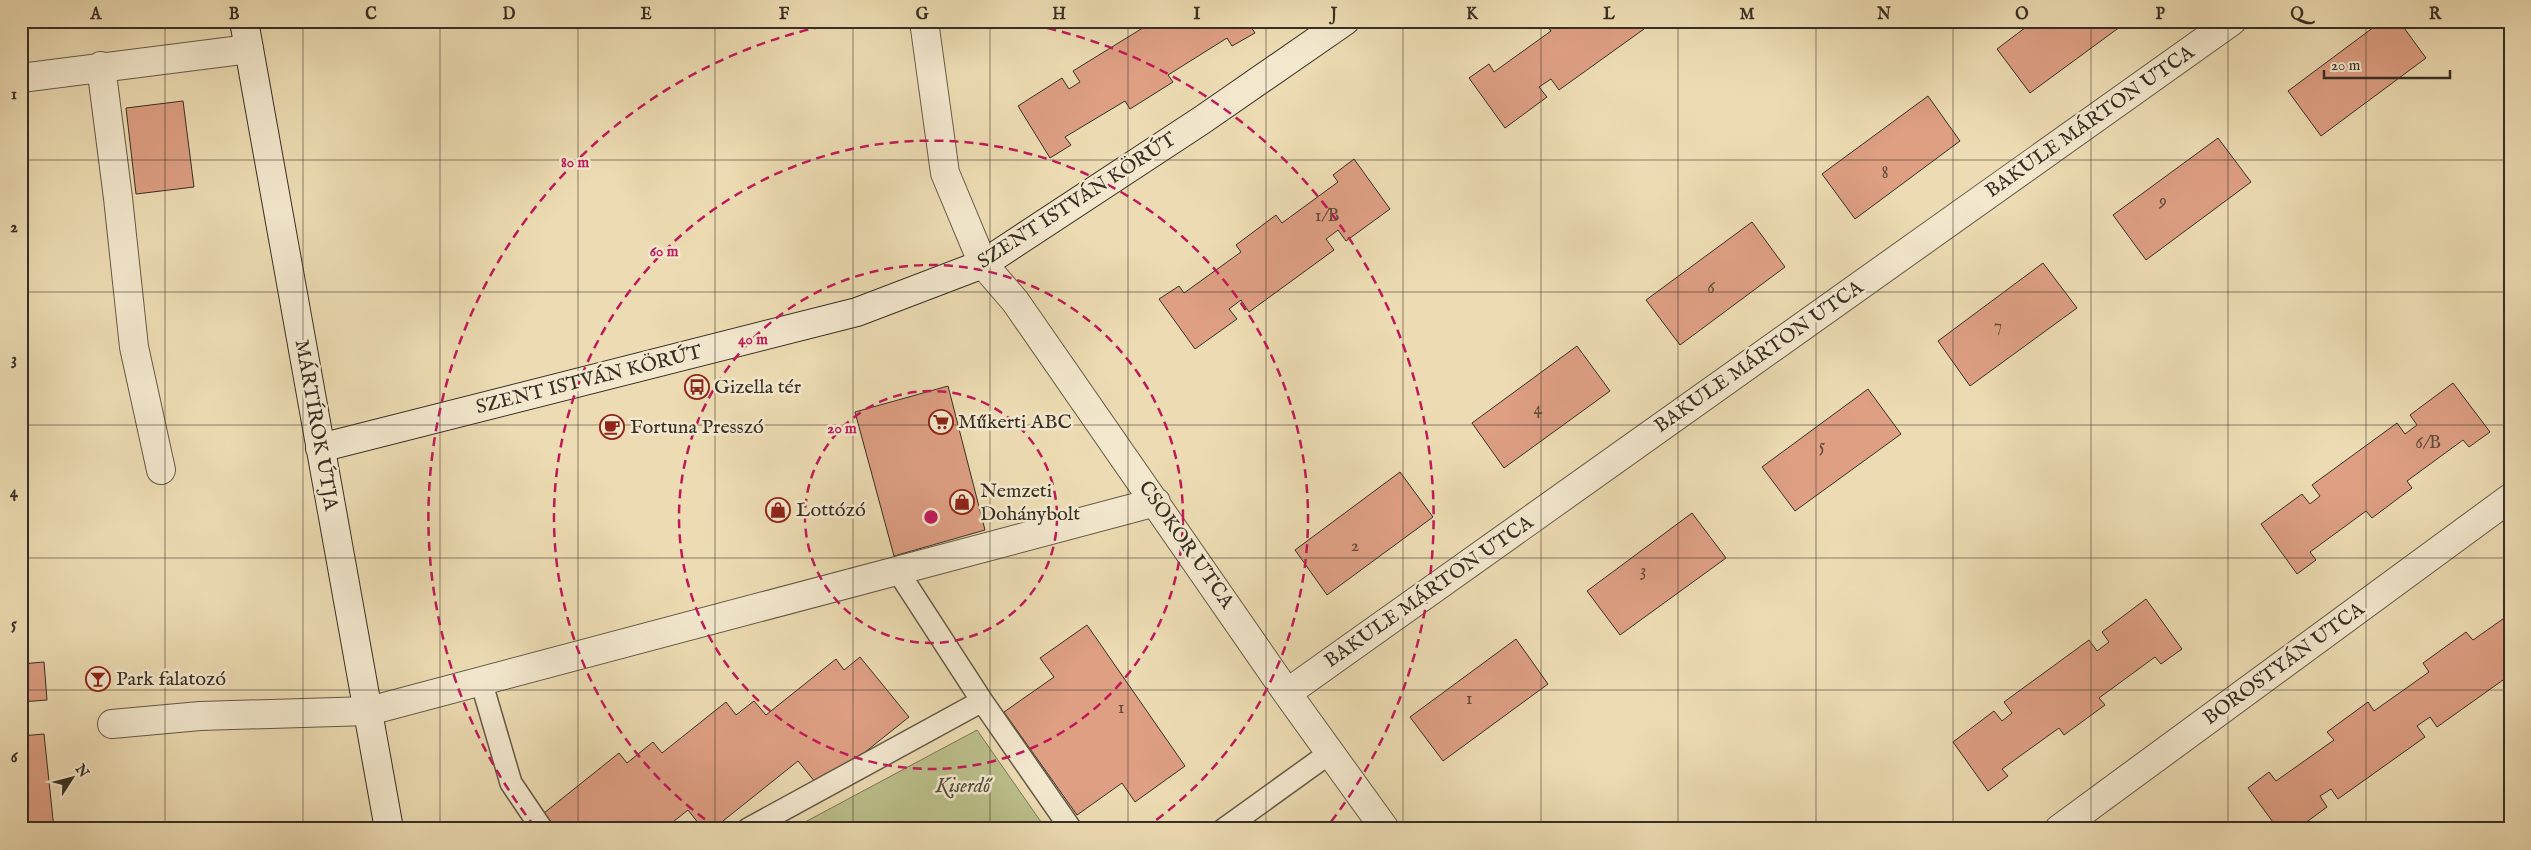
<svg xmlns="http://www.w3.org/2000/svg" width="2531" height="850" font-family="'IM FELL English',serif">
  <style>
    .green { fill: #bbbf8a; stroke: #7a7758 }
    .building { fill: #de9f83; stroke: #382f25 }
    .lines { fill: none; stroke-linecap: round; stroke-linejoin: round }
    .lane-casing { stroke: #655a48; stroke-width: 24 }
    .street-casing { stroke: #655a48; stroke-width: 30 }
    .secondary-casing { stroke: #382f25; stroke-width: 30 }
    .lane { stroke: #f3e8ce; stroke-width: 21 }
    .street { stroke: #f3e8ce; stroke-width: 28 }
    .secondary { stroke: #f3e8ce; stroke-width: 28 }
    .grid { fill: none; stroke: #382f25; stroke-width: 1; stroke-opacity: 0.55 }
    .ring { fill: none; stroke: #c2185b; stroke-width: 2.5; stroke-dasharray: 9 6 }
    .labels { text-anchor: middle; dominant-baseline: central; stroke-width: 5; stroke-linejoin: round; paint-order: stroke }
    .number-label { font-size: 18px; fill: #624b3c }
    .street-label { font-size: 20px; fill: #382f25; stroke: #f3e8ce }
    .poi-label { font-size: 20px; fill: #382f25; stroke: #f3e8ce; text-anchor: start }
    .park-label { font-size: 20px; font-style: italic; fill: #524c39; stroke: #f3e8ce }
    .centre { fill: #c2185b; stroke: #f3e8ce; stroke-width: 2.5 }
    .ring-label { font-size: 15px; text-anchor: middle; font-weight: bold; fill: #c2185b; stroke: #f3e8ce; stroke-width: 5; stroke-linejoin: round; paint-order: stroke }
    .neatline { fill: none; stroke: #382f25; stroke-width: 2 }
    .grid-label { font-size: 16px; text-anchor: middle; font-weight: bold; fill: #382f25 }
  </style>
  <rect width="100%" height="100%" fill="#eddcb3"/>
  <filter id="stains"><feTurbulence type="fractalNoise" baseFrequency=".004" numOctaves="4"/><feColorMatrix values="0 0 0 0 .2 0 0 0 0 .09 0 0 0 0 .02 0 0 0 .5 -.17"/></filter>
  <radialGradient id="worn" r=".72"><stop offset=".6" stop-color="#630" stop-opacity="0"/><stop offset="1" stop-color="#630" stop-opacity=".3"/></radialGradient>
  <!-- green -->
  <path class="green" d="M977 730 1046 829H792Z"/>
  <!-- building -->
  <path class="building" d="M1154 21H1166L1170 28 1181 21H1247L1255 33 1232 46 1227 38 1168 75 1173 82 1130 109 1125 101 1065 137 1071 145 1050 158 1018 106 1062 78 1069 89 1080 82 1073 71Z
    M1549 21H1638L1644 29 1559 90 1551 79 1539 87 1547 97 1505 128 1469 78 1489 64 1494 72 1551 31 1546 24Z
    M2034 21H2128L2030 93 1997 49Z
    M2382 21H2399L2426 58 2321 136 2288 91Z
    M1928 96 1960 141 1855 219 1822 174Z
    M183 101 194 187 136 194 126 108Z
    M2218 138 2251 182 2146 260 2113 215Z
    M1354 159 1390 209 1346 241 1338 230 1326 239 1334 250 1249 312 1241 300 1229 309 1237 319 1195 349 1159 299 1179 286 1184 293 1241 252 1236 245 1276 215 1282 223 1338 182 1333 175Z
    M1752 222 1785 267 1680 345 1646 300Z
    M2043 263 2077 308 1970 386 1938 341Z
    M1577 346 1610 391 1504 468 1472 423Z
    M2453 383 2490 432 2469 447 2463 440 2407 481 2412 488 2372 518 2366 511 2310 552 2316 560 2297 574 2261 524 2302 494 2310 504 2320 496 2312 485 2397 423 2405 434 2417 425 2410 415Z
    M948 386 985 530 894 556 855 412Z
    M1868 389 1901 434 1795 511 1762 467Z
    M1400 472 1433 517 1327 595 1295 550Z
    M1692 513 1726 558 1620 635 1587 591Z
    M2146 599 2182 649 2161 664 2155 657 2099 698 2105 705 2064 735 2059 728 2002 769 2008 776 1988 791 1953 742 1994 711 2002 721 2012 713 2004 702 2089 640 2097 651 2109 642 2102 632Z
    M2510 614V675L2437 727 2430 717 2417 726 2425 737 2338 799 2331 789 2320 796 2327 807 2297 829H2278L2248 788 2269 772 2276 781 2334 740 2327 732 2368 702 2374 711 2429 672 2423 663 2466 632 2473 640Z
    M1087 625 1185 766 1135 802 1122 783 1077 815 1004 712 1054 677 1040 658Z
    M1516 639 1548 684 1443 761 1410 717Z
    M860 657 909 717 820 788 798 761 713 829H703L688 810 664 829H557L544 813 619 753 627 763 653 742 662 753 726 702 736 715 754 701 766 715 836 659 844 670Z
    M44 662 47 700 21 702V664Z
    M44 734 54 829H21V736Z"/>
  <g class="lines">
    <defs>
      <path id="lane" d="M897 570 982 701 1071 829
        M481 681 511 783 542 829
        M748 829 982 701
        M1224 829 1331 752"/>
      <path id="street" d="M924 21 945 173 983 264 1015 301 1287 693 1385 829
        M101 66 118 198 134 347 161 470
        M21 78 249 49
        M1287 693 2232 21
        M112 724 200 716 369 711 1156 502
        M2059 829 2510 498"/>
      <path id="secondary" d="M244 21 389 829
        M320 448 857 312 983 264 1202 120 1345 21"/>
    </defs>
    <!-- lane casing -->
    <use href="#lane" class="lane-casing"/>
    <!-- street casing -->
    <use href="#street" class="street-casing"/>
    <!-- secondary casing -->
    <use href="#secondary" class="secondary-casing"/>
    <!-- lane -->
    <use href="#lane" class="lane"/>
    <!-- street -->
    <use href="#street" class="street"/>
    <!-- secondary -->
    <use href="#secondary" class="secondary"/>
  </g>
  <!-- grid -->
  <path class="grid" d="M165 21V829M303 21V829M440 21V829M578 21V829M715 21V829M853 21V829M990 21V829M1128 21V829M1266 21V829M1403 21V829M1541 21V829M1678 21V829M1816 21V829M1953 21V829M2091 21V829M2228 21V829M2366 21V829M21 160H2510M21 292H2510M21 425H2510M21 558H2510M21 690H2510"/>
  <!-- distance rings -->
  <g class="ring">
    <circle cx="931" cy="517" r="126"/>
    <circle cx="931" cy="517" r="252"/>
    <path d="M717 828A377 377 0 1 1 1145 828"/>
    <path d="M535 827A503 503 0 0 1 844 22M1018 22A503 503 0 0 1 1327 827"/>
  </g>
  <!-- icons -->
  <defs>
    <symbol id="bus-ring" viewBox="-11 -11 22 22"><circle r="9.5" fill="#f3e8ce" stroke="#8f2418" stroke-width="1.5"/><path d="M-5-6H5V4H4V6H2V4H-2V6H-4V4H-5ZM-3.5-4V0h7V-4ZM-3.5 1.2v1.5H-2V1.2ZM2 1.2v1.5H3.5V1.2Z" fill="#8f2418"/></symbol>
    <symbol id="supermarket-ring" viewBox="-11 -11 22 22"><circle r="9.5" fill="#f3e8ce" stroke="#8f2418" stroke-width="1.5"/><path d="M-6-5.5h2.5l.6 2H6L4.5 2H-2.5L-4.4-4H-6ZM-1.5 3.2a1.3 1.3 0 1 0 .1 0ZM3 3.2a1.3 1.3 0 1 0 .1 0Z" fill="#8f2418"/></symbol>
    <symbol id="cafe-ring" viewBox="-11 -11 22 22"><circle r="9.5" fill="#f3e8ce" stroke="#8f2418" stroke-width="1.5"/><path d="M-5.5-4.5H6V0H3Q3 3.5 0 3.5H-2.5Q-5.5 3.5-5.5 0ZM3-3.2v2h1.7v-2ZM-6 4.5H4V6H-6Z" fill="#8f2418"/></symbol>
    <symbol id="shop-ring" viewBox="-11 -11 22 22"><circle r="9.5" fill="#f3e8ce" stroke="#8f2418" stroke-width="1.5"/><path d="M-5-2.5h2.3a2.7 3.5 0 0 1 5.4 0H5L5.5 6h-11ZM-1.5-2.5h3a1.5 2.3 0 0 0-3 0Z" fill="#8f2418"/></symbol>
    <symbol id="bar-ring" viewBox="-11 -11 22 22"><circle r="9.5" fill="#f3e8ce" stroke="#8f2418" stroke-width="1.5"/><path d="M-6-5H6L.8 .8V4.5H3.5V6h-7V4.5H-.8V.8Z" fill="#8f2418"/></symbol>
  </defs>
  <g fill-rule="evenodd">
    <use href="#bus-ring" x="683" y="373" width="28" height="28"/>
    <use href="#supermarket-ring" x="927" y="408" width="28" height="28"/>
    <use href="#cafe-ring" x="598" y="413" width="28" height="28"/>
    <use href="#shop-ring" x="948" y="488" width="28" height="28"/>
    <use href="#shop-ring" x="764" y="496" width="28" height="28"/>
    <use href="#bar-ring" x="84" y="665" width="28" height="28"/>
  </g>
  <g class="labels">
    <!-- number labels -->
    <g class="number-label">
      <text x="1885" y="173">8</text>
      <text x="2163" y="201">9</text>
      <text x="1327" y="216">1/B</text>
      <text x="1711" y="288">6</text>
      <text x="1998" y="326">7</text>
      <text x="1538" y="409">4</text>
      <text x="2428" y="443">6/B</text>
      <text x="1822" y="446">5</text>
      <text x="1355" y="546">2</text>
      <text x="1643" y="571">3</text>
      <text x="1469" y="699">1</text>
      <text x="1121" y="708">1</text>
    </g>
    <!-- street labels -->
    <g class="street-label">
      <text transform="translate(2090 122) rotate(-35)">BAKULE MÁRTON UTCA</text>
      <text transform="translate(1077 201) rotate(-33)">SZENT ISTVÁN KÖRÚT</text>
      <text transform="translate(1759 357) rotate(-35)">BAKULE MÁRTON UTCA</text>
      <text transform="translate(589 380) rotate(-14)">SZENT ISTVÁN KÖRÚT</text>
      <text transform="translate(316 425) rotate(80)">MÁRTÍROK ÚTJA</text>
      <text transform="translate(1186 545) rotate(55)">CSOKOR UTCA</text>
      <text transform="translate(1429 592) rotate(-35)">BAKULE MÁRTON UTCA</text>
      <text transform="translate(2284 664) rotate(-36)">BOROSTYÁN UTCA</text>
    </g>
    <!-- poi labels -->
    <g class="poi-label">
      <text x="714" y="387">Gizella tér</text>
      <text x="958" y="422">Műkerti ABC</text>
      <text x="630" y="427">Fortuna Presszó</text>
      <text x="980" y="491">Nemzeti<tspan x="980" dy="23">Dohánybolt</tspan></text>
      <text x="796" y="510">Lottózó</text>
      <text x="116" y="679">Park falatozó</text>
    </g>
    <!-- park labels -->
    <g class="park-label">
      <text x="963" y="786">Kiserdő</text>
    </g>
  </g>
  <circle cx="931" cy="517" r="8" class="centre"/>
  <g class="ring-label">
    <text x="575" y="167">80 m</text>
    <text x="664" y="256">60 m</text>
    <text x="753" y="344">40 m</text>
    <text x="842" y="433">20 m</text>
  </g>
  <!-- margin -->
  <rect width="2531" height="850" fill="none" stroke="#eddcb3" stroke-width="55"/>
  <!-- north arrow -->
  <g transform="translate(72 778) rotate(54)" stroke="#f3e8ce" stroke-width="4" paint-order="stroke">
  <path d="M0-4L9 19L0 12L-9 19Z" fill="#382f25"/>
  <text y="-8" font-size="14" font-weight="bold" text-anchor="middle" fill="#382f25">N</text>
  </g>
  <!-- scale -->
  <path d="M2324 70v8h126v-8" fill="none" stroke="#382f25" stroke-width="2.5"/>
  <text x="2331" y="70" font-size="15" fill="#382f25" stroke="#f3e8ce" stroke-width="4" paint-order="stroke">20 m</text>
  <rect x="28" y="28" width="2476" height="794" class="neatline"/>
  <g class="grid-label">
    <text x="96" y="19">A</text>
    <text x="234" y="19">B</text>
    <text x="371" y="19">C</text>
    <text x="509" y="19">D</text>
    <text x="646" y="19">E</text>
    <text x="784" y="19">F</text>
    <text x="922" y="19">G</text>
    <text x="1059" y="19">H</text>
    <text x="1197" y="19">I</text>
    <text x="1334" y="19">J</text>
    <text x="1472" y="19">K</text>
    <text x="1609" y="19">L</text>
    <text x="1747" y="19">M</text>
    <text x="1884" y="19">N</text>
    <text x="2022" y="19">O</text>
    <text x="2160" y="19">P</text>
    <text x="2297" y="19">Q</text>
    <text x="2435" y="19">R</text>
    <text x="14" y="99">1</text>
    <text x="14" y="232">2</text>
    <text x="14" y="364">3</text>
    <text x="14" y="497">4</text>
    <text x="14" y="629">5</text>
    <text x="14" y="762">6</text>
  </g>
  <rect width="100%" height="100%" filter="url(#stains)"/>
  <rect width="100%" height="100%" fill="url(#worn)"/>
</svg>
